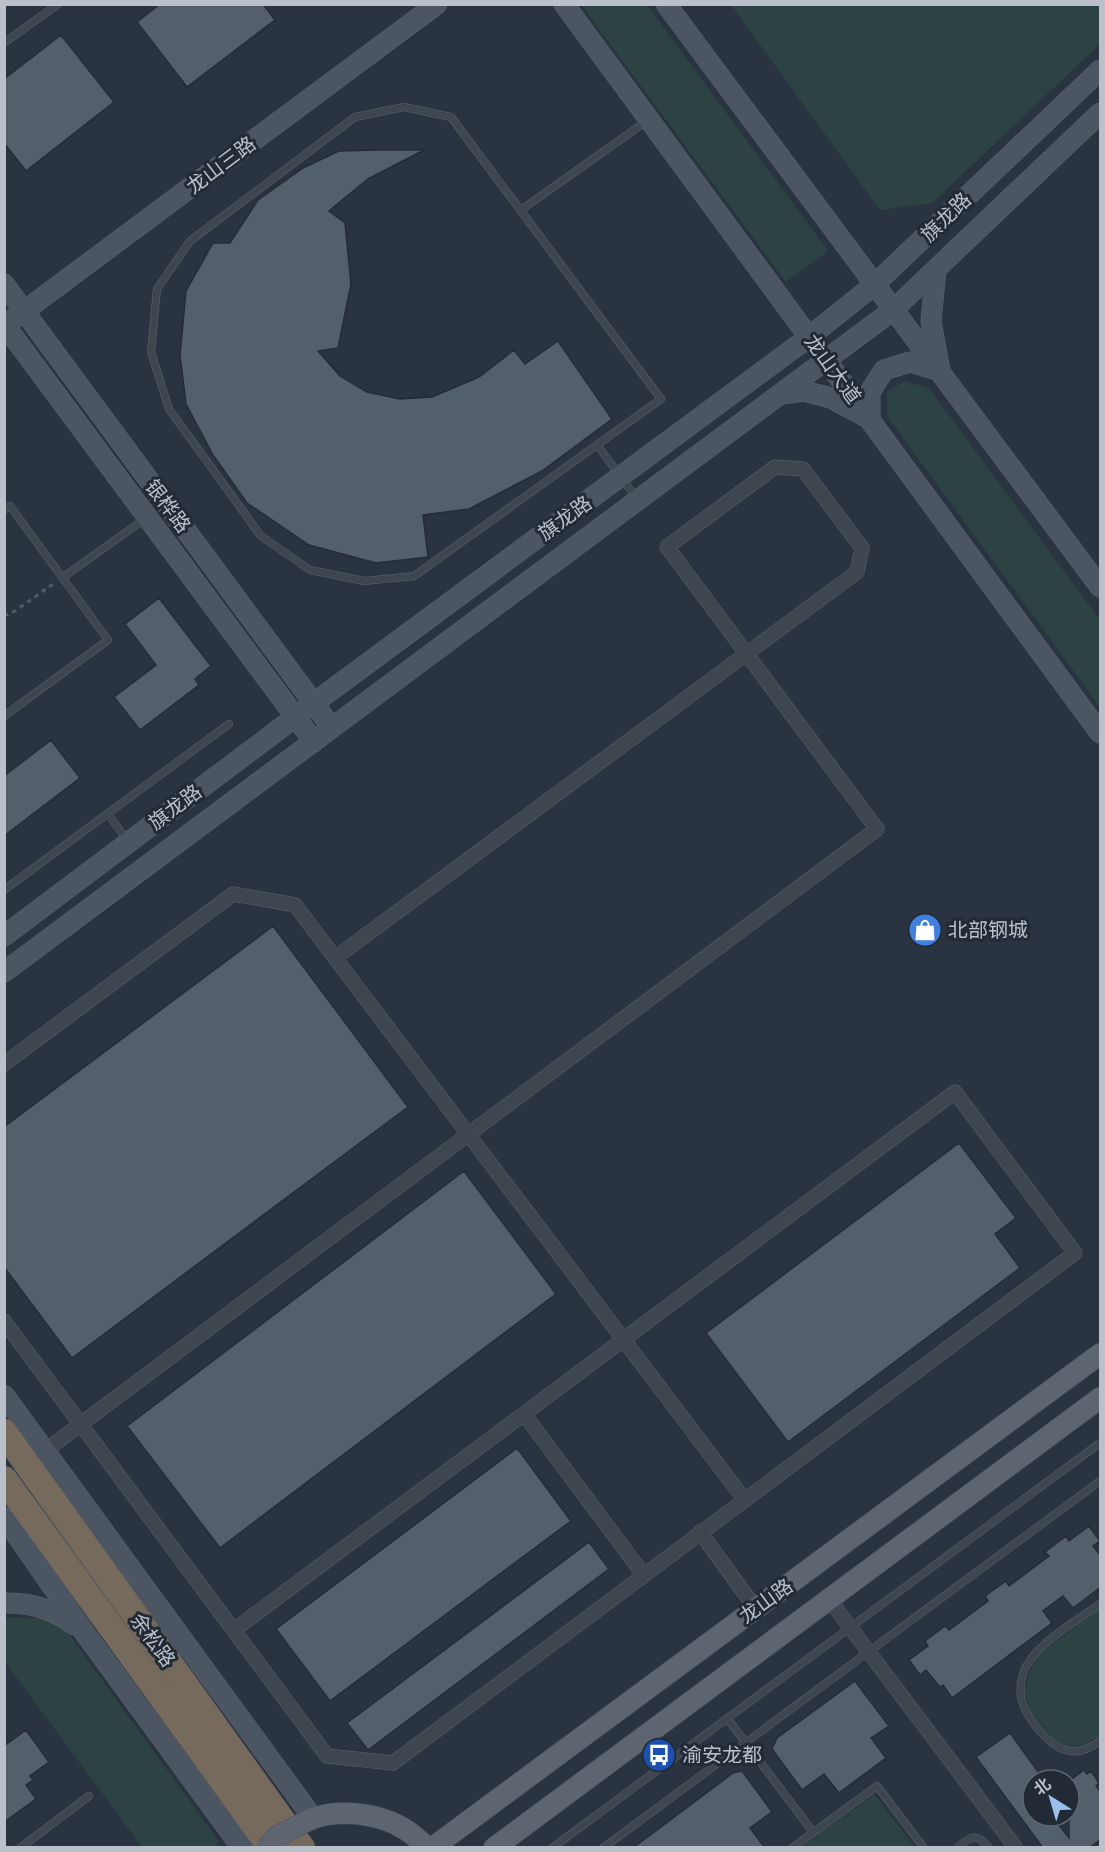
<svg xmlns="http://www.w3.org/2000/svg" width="1105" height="1852" font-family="Poppins,'Noto Sans SC',sans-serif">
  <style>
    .green { fill: #2d4242 }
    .building { fill: #535f6a; stroke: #242d37; stroke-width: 1.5 }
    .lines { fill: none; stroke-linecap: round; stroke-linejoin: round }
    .lane-casing { stroke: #5b646d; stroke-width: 8 }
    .street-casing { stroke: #5b646d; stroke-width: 15 }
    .secondary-casing { stroke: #5b646d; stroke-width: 21 }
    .primary-casing { stroke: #474f59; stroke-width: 22 }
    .highway-casing { stroke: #48515a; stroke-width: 27 }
    .path { stroke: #4c5e60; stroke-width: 3; stroke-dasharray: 4.5 4.5; stroke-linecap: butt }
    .lane { stroke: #3e4650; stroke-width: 7 }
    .street { stroke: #3e4650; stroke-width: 14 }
    .secondary { stroke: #4c5663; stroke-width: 20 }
    .primary { stroke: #5c6570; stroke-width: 21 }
    .highway { stroke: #756a5c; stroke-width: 26 }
    .primary-bridge-casing { stroke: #474f59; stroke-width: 22; stroke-linecap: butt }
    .primary-bridge { stroke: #5c6570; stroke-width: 21 }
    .labels { text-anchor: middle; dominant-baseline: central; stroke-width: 6; stroke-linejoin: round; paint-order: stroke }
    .street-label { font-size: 20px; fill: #bac1ca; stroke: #222b35 }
    .poi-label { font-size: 20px; fill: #bac1ca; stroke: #222b35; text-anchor: start }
  </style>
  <rect width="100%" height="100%" fill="#2a3440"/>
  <!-- green -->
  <path class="green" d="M581 5H647L828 251 786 282Z
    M731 5H1100V44L932 203 880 210Z
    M904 381 929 388 1100 620V707L887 416V392Z
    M1100 1608V1736L1081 1746H1065L1053 1739 1030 1712 1025 1693 1028 1676 1038 1655Z
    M5 1618H57L218 1840 216 1847H142L5 1662Z
    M874 1794 915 1847H801Z"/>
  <!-- building -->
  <path class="building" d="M160 4H263L275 20 187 87 137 22Z
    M61 35 114 102 26 171 4 143V79Z
    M375 150H424L368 179 329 211 345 223 351 284 338 348 318 351 340 376 367 392 400 399 432 397 479 377 514 350 525 364 558 341 612 419 542 471 469 509 423 515 428 557 376 563 309 545 247 503 213 455 186 404 180 355 186 291 213 243H230L258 200 303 168 339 151Z
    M159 598 211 666 195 679 199 685 140 730 114 697 156 665 125 624Z
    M51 740 80 778 4 836V776Z
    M273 926 408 1107 72 1358 4 1267V1127Z
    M959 1143 1016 1218 995 1234 1020 1268 788 1442 706 1333Z
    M464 1171 556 1294 220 1548 127 1426Z
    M517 1448 571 1521 330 1701 276 1629Z
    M1089 1526 1100 1541 1093 1546 1101 1556V1587L1073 1608 1063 1596 1043 1611 1052 1623 952 1698 943 1685 940 1687 926 1670 920 1675 909 1660 928 1646 925 1641 945 1626 949 1630 988 1601 985 1596 1006 1581 1009 1586 1049 1556 1045 1552 1066 1536 1069 1541Z
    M589 1542 609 1569 368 1750 347 1723Z
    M855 1681 889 1726 871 1738 886 1758 839 1793 824 1774 802 1790 772 1749 777 1738Z
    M26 1730 49 1762 30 1776 33 1780 26 1785 36 1799 4 1822V1746Z
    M1010 1733 1044 1780H1033V1816H1052L1069 1838V1781L1084 1770 1087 1774 1091 1771 1099 1783 1096 1786 1101 1792V1839L1089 1848H1043L976 1757Z
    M742 1771 772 1812 750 1828 765 1848H633L733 1773Z"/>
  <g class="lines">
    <defs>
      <path id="lane" d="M4 43 58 4
        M404 107 451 117 661 399 414 576 364 581 310 570 261 536 169 409 151 352 157 289 190 241 355 117Z
        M521 210 648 120
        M598 446 637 499
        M4 510 10 506 108 640 4 716
        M62 578 146 518
        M108 814 127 840
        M4 890 229 724
        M1100 1604C1077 1621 1032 1645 1023 1674 1016 1696 1024 1712 1038 1729 1056 1751 1075 1760 1100 1741
        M727 1718 813 1832
        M20 1848 89 1796
        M552 1848 1100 1443
        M603 1848 1100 1481
        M792 1848 877 1786 924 1848
        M957 1848C970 1837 976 1831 989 1848"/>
      <path id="street" d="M4 1064 233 894 295 905 744 1499
        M4 1321 327 1756 393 1763 1075 1253 955 1092 234 1630
        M524 1414 643 1574
        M46 1450 877 829 667 547 775 467 803 469 862 548 857 572 335 958
        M700 1532 756 1609
        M829 1599 1016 1848"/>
      <path id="secondary" d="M564 4 1100 733
        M666 4 1100 587
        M4 284 332 728
        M4 324 314 742
        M4 326 437 4
        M782 394 804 391 831 398 870 419V392L884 370 910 362 940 371 931 321 936 270
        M4 936 314 703 809 337 874 285 1100 70
        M4 972 893 310 1100 113
        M4 1395 313 1818
        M4 1517 84 1632 242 1848
        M4 1603C31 1602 53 1609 74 1625"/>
      <path id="primary" d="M307 1821C335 1807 380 1813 406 1830 414 1835 421 1842 428 1848
        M432 1848 1100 1354
        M494 1848 1100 1398"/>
      <path id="highway" d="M4 1432 302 1848
        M4 1479 271 1848"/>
    </defs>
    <!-- lane casing -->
    <use href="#lane" class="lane-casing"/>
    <!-- street casing -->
    <use href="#street" class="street-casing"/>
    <!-- secondary casing -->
    <use href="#secondary" class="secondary-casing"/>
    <!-- primary casing -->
    <use href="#primary" class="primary-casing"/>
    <!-- highway casing -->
    <use href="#highway" class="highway-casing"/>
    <!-- path -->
    <path class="path" d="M4 616 15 611 53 584"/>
    <!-- lane -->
    <use href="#lane" class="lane"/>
    <!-- street -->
    <use href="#street" class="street"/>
    <!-- secondary -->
    <use href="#secondary" class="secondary"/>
    <!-- primary -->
    <use href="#primary" class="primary"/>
    <!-- highway -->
    <use href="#highway" class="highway"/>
    <defs>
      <path id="primary-bridge" d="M267 1848 278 1836 307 1821"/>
    </defs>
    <!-- primary-bridge casing -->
    <use href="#primary-bridge" class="primary-bridge-casing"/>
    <!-- primary-bridge -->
    <use href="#primary-bridge" class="primary-bridge"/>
  </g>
  <!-- icons -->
  <defs>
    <symbol id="shop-disc" viewBox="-11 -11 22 22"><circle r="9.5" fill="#3f7fe0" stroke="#222b35"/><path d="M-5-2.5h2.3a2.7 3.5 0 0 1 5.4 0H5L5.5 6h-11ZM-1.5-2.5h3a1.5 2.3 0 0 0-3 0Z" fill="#fff"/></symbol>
    <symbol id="bus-disc" viewBox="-11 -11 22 22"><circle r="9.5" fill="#1a4fb4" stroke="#222b35"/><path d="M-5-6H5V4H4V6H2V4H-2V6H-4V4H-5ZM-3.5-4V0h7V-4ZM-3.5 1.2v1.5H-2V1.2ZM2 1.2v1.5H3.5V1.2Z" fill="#fff"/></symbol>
  </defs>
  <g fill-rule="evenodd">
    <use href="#shop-disc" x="906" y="911" width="38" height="38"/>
    <use href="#bus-disc" x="640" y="1736" width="38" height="38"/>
  </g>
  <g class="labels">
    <!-- street labels -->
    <g class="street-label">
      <text transform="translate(221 165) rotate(-37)">龙山三路</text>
      <text transform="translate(946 217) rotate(-44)">旗龙路</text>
      <text transform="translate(833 369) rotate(54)">龙山大道</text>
      <text transform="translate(168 506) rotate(53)">银桦路</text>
      <text transform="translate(565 518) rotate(-36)">旗龙路</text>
      <text transform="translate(175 807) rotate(-37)">旗龙路</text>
      <text transform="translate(766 1601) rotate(-36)">龙山路</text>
      <text transform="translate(153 1640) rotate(54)">余松路</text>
    </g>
    <!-- poi labels -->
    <g class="poi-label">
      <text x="948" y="930">北部钢城</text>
      <text x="682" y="1755">渝安龙都</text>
    </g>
  </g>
  <!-- border -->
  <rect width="1105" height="1852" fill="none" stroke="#bac1ca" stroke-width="12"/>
  <!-- north arrow -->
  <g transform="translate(1051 1798) rotate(323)"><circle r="28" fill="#222b35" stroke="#5f6771" stroke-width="1.5"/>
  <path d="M0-4.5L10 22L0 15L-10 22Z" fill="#9cc0ee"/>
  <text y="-9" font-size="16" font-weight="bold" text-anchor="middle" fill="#bac1ca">北</text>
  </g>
</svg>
